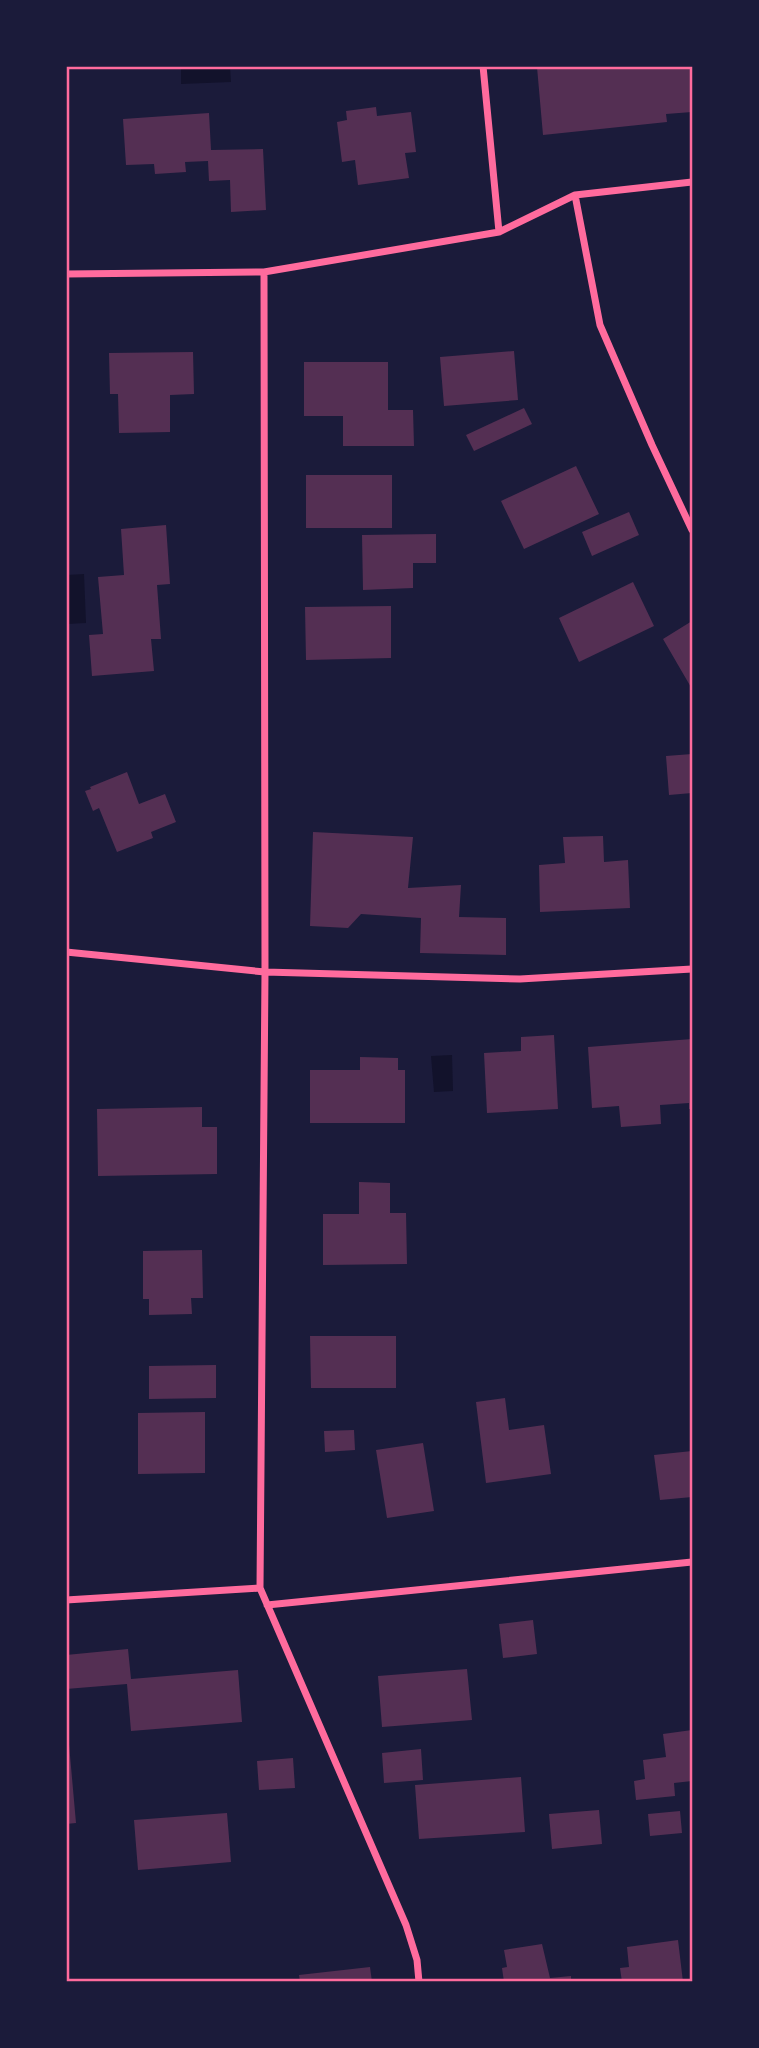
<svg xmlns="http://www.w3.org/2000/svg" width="759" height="2048" font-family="'IBM Plex Sans',sans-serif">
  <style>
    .water { fill: #12122b }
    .building { fill: #542f53 }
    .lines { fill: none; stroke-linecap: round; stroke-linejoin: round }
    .minor { stroke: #ff6b9d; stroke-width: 7 }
    .neatline { fill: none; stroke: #ff6b9d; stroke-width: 2.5 }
  </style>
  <rect width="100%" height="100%" fill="#1b1b3a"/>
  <!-- water -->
  <path class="water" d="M181 67H230L231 82 181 84Z
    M84 574 86 623 67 624V575Z
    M452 1055 453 1091 434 1092 431 1056Z"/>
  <!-- building -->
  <path class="building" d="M547 66H692V112L666 114 667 122 543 135 537 67Z
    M376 107 377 116 411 112 416 152 405 153 409 178 358 185 355 160 342 162 337 122 347 120 346 111Z
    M209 113 211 150 263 149 266 210 231 212 230 180 209 181 208 161 185 162 186 172 155 174 154 164 126 165 123 119Z
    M514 351 518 400 444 406 440 357Z
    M193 352 194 394 170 395V432L119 433 118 394H110L109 353Z
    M304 362H388V410H413L414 446H343V416H304Z
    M524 408 532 424 474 451 466 435Z
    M576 466 599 514 524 549 501 501Z
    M306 475H392V528H306Z
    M629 512 639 535 592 556 582 532Z
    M166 525 170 584 157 585 161 639H151L154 671 92 676 89 635 103 634 98 577 124 575 121 529Z
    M436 534V563H413V588L363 590 362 535Z
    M633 582 654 626 579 662 559 618Z
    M391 606V658L306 660 305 607Z
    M692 621V689L663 639Z
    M692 754V793L669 795 666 756Z
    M127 772 139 804 165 794 176 822 151 832 153 838 117 852 99 808 93 811 85 791 91 789 90 787Z
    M313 832 413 837 408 888 461 885 459 917 506 918V955L420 953 421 918 361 914 348 928 310 926Z
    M603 836 604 862 628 860 630 908 540 912 539 865 565 863 563 837Z
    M554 1035 558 1109 487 1113 484 1053 521 1051V1037Z
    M692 1039V1109H689V1103L660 1105 661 1124 621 1127 619 1106 592 1108 588 1047Z
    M360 1057 398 1058V1070H405V1123H310V1070H360Z
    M202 1107V1127H217V1174L98 1176 97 1109Z
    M359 1182 390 1183V1213H406L407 1264 323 1265V1214H359Z
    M202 1250 203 1298H191L192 1314 149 1315V1299H143V1251Z
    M310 1336H396V1388H311Z
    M216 1365V1398L149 1399V1366Z
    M505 1398 509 1430 544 1425 551 1474 486 1483 476 1402Z
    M205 1412V1473L138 1474V1413Z
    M354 1430 355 1450 325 1452 324 1431Z
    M423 1443 434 1511 387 1518 376 1450Z
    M692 1451V1497L660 1500 654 1455Z
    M533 1620 537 1654 503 1658 499 1624Z
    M128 1649 131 1679 238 1670 242 1722 131 1731 127 1684 66 1689V1655Z
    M467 1669 472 1720 382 1727 378 1676Z
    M692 1730V1781L674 1783 675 1796 636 1800 634 1781 645 1779 643 1760 666 1757 663 1734Z
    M66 1733H68L76 1823 66 1824Z
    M421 1749 423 1780 384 1783 382 1753Z
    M293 1758 295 1788 259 1790 257 1761Z
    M521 1777 525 1832 419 1839 415 1785Z
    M599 1810 602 1844 552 1849 549 1814Z
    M680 1811 682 1833 650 1836 648 1814Z
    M227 1813 231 1862 138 1870 134 1820Z
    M678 1940 683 1982H622L620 1968 629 1967 627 1947Z
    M542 1944 550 1978 571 1976V1982H504L502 1968 507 1967 504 1950Z
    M370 1967 372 1982H300L299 1975Z"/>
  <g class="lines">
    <!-- minor -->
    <path class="minor" d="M483 66 499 232
      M575 195 600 325 652 445 692 530
      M264 272 265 972 260 1588 406 1925 417 1960 419 1982
      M66 274 264 272 499 232 575 195 692 182
      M66 952 265 972 520 979 692 969
      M66 1600 260 1588
      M267 1605 692 1562"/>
  </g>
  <!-- border -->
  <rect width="759" height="2048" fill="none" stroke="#1b1b3a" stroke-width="136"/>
  <rect x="68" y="68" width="623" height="1912" class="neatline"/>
</svg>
